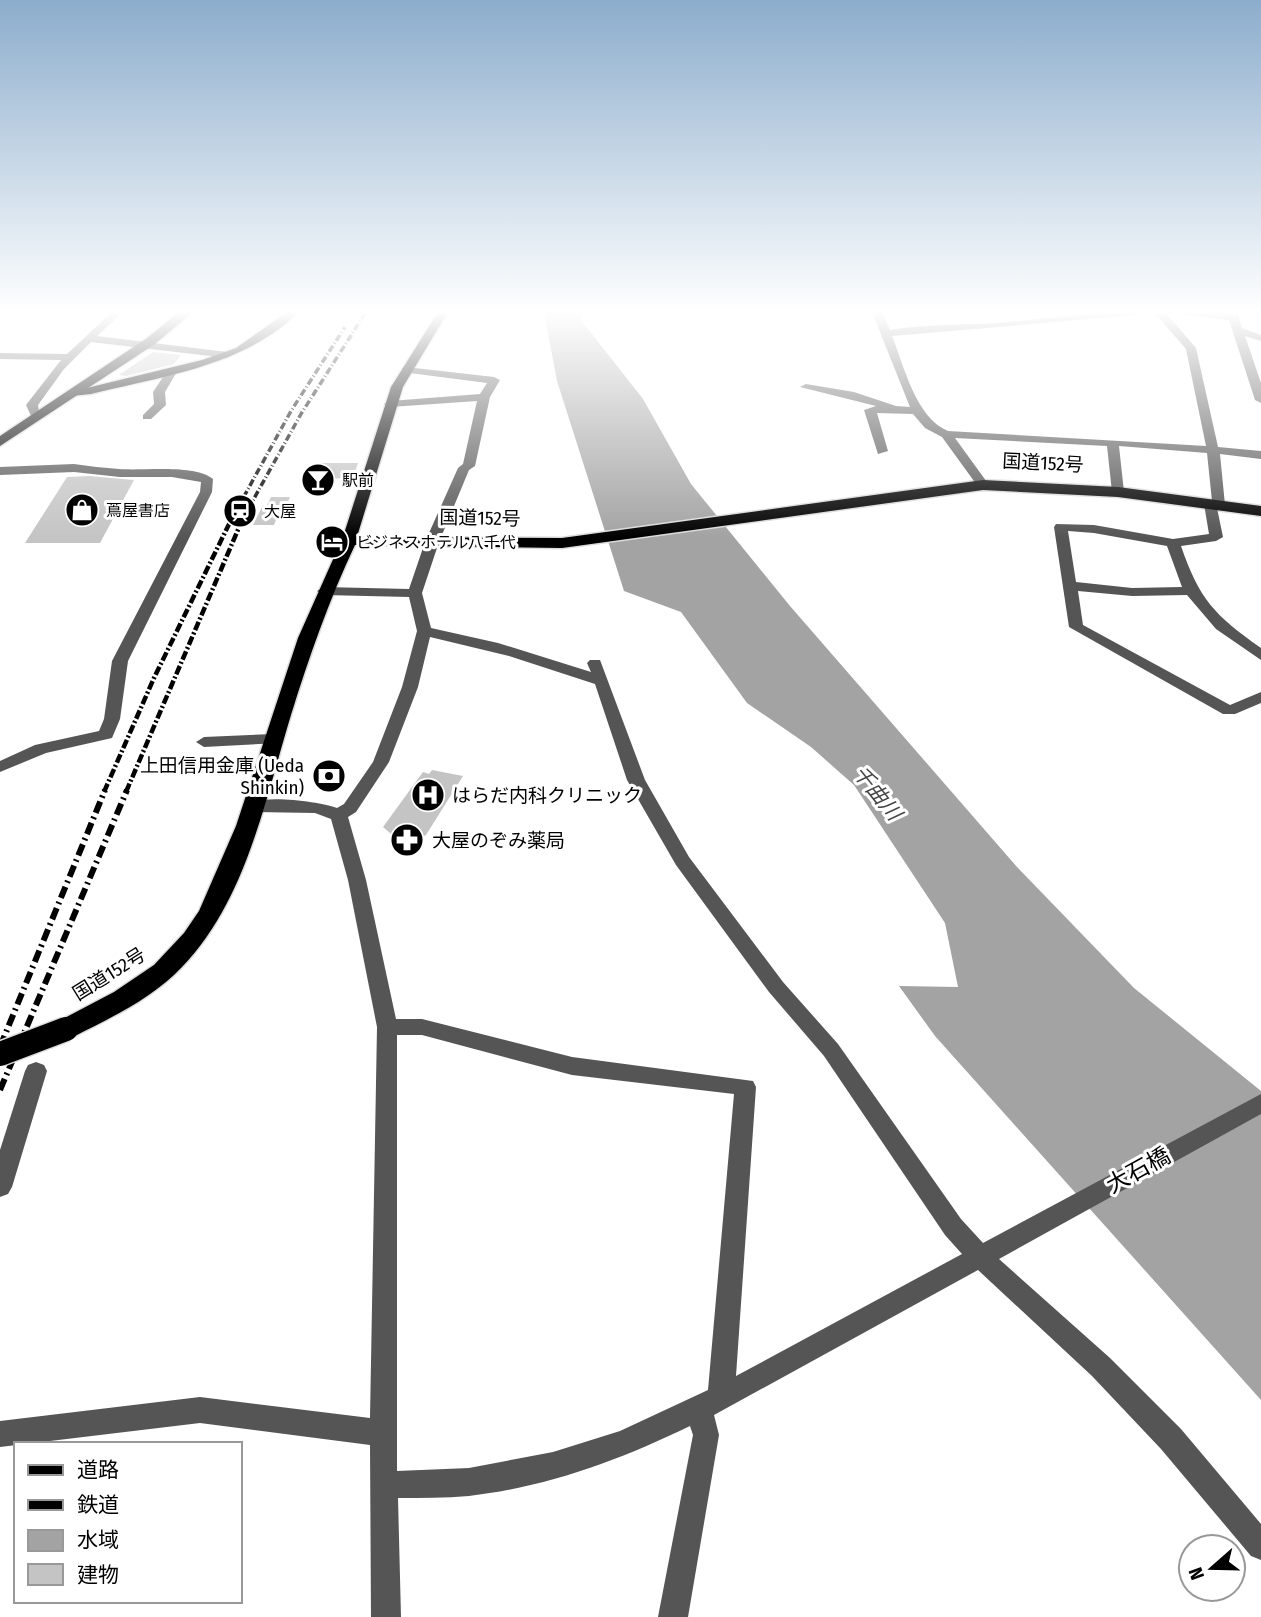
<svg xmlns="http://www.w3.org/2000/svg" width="1261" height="1617" font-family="'Fira Sans Condensed','Noto Sans JP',sans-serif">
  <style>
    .water { fill: #a3a3a3 }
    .building { fill: #c4c4c4 }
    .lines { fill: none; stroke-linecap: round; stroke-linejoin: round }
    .major-casing { stroke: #dbdbdb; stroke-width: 3 }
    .highway-casing { stroke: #dbdbdb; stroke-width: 3 }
    .minor { fill: #555; fill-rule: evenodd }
    .major { fill: #000; fill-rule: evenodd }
    .highway { fill: #000; fill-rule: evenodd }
    .rail-far2 { stroke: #000; stroke-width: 3.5; stroke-dasharray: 7 2.5 1 2.5; stroke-linecap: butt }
    .rail-far1 { stroke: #000; stroke-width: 4.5; stroke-dasharray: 9 2.5 2 2.5; stroke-linecap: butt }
    .rail { stroke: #000; stroke-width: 6; stroke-dasharray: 12 4.5 2 4.5; stroke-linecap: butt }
    .highway-bridge-casing { stroke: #dbdbdb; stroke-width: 27; stroke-linecap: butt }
    .highway-bridge { stroke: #000; stroke-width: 24 }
    .labels { text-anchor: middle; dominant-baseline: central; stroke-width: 6; stroke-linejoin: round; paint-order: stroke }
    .far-poi-label { font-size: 16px; fill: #000; stroke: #fff; text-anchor: start }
    .street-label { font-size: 19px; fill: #000; stroke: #fff }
    .poi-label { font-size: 19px; fill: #000; stroke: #fff; text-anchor: start }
    .water-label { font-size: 21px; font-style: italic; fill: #444; stroke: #fff }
    .near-street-label { font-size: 23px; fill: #000; stroke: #fff }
  </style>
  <rect width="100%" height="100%" fill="#fff"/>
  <!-- water -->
  <path class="water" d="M544 312H581V320L643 399 691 484 790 606 1017 867 1134 988 1261 1091V1400L935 1036 899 986 958 987 945 923 854 785 811 747 747 703 681 612 624 591 557 381Z"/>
  <!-- building -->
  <path class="building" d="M153 352 181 355 174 364 126 376 119 375Z
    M320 463H358L353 478 314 479Z
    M89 476 134 480 100 543H25L67 477Z
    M271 497H290L280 520H276L274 525H253L263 505H267Z
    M432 770 463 776 426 835 405 846 383 827 423 772 429 774Z"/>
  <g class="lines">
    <defs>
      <path id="major" d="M287 312H299C244 366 163 376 91 394L72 396 66 393 202 360 236 348Z
        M438 312H448L403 387 356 540 354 543H344L342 540 391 387Z"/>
      <path id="highway" d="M179 312H193L155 344 0 446V436L147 338Z
        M983 480 1118 487 1261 506V516L1118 497 983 490 562 548 355 545C329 600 309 657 291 715 265 800 246 901 182 967 153 998 112 1017 75 1036L66 1039 57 1036 54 1029 57 1022 114 992 154 965 184 933 199 911 236 826 298 638 343 537 562 538Z"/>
    </defs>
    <!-- major casing -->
    <use href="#major" class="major-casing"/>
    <!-- highway casing -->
    <use href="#highway" class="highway-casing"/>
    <!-- minor -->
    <path class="minor" d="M112 312H123L97 336 227 352 232 355 227 358 91 342 64 369 38 405 40 418H32L26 405 61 360 0 359V353L67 354Z
      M872 312H882L890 330C925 324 961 325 996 323 1045 319 1092 312 1141 312L1136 315 892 336C904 366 916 418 948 431L1206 446 1186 349 1154 312H1165L1196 348 1218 447 1261 451V459L1220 454 1225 505 1217 508 1223 537 1216 541 1181 546C1199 599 1215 616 1261 648V660L1216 629 1187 595 1132 596 1078 591 1083 625 1230 705 1261 692V703L1235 714H1223L1069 627 1054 527 1056 524 1094 525 1173 539 1209 534 1204 504 1212 501 1207 453 1119 446 1124 492 1118 496 1112 492 1107 446 955 438 989 485 983 489 979 488 942 437 925 428 913 414 877 413 888 451 878 454 864 410 876 406 800 387 806 384 854 392 896 406 910 407ZM1068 531 1094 533 1167 546 1182 587 1132 588 1076 582Z
      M1179 312H1237L1242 328 1261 335V341L1245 336 1261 383V403L1255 400 1229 320 1184 315Z
      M406 367 494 377 500 380 490 397 475 466 469 470 439 542 422 593 431 628 498 643 591 672 587 663 590 660H600L645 780 689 857 783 982 838 1044 961 1219 983 1243 1261 1094V1114L999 1259 1110 1358 1181 1429 1261 1524V1560L1251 1556 1161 1449 1092 1376 978 1270 714 1415 719 1435 688 1617H658L693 1435 690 1426C620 1460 547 1487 469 1496 445 1498 421 1498 398 1498L401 1617H371L370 1445 200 1423 0 1447V1421L200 1397 370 1418 377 1027 348 880 331 819 315 813 255 812 246 806C258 793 321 802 337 808L344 804 373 762 402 687 417 631 409 597 324 595 317 591 324 587 409 589 425 542 458 468 463 464 477 401 390 407 384 404 390 401 480 394 487 383 402 372V368ZM430 637 509 656 595 684 627 780 676 865 769 992 824 1056 945 1235 962 1254 736 1376 756 1087 753 1081 572 1057 422 1019H396L366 880 348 817 356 812 389 762 418 687ZM397 1035H422L572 1075 734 1094 708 1390 620 1431 553 1452 469 1468 397 1471Z
      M169 368 178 370 165 392 166 405 151 419H143V415L154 404 153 392Z
      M74 464C89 466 104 468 119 469 144 471 194 464 213 479L212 492 128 661 120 719 112 738 46 753 0 772V761L35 745 99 731 104 719 112 661 200 492 201 482 172 477H120L74 472 0 475V467Z
      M274 734 282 739 280 743 204 747 196 742 204 737Z
      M36 1062 44 1065 47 1071 12 1187 8 1194 0 1197V1150L25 1071 28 1065Z"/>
    <!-- major -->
    <use href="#major" class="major"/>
    <!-- highway -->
    <use href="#highway" class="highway"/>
    <!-- rail-far2 -->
    <path class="rail-far2" d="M231 520 291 411 345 327
      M242 520 301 414 366 312"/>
    <!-- rail-far1 -->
    <path class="rail-far1" d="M104 792 154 678 232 518
      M126 792 243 518"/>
    <!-- rail -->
    <path class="rail" d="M0 1047 105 790
      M0 1090 127 790"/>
    <defs>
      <path id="highway-bridge" d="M0 1054 66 1029"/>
    </defs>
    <!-- highway-bridge casing -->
    <use href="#highway-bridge" class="highway-bridge-casing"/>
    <!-- highway-bridge -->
    <use href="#highway-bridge" class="highway-bridge"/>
  </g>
  <!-- sky -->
  <linearGradient id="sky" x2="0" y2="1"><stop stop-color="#8cadcc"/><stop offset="0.58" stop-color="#fff"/><stop offset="1" stop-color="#fff" stop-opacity="0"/></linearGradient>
  <rect width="1261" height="538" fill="url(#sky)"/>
  <!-- icons -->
  <defs>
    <symbol id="bar-disc" viewBox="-11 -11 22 22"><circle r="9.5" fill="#000" stroke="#fff"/><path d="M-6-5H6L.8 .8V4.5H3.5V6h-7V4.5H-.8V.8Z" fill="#fff"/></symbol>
    <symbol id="shop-disc" viewBox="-11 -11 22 22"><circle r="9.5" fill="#000" stroke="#fff"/><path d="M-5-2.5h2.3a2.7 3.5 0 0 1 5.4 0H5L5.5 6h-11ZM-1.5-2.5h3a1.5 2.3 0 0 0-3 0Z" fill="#fff"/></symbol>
    <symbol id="station-disc" viewBox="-11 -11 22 22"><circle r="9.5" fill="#000" stroke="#fff"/><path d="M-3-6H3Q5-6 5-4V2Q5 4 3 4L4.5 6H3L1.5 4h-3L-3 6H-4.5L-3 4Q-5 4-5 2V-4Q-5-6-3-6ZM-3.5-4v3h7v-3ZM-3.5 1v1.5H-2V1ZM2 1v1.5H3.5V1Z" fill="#fff"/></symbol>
    <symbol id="hotel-disc" viewBox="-11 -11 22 22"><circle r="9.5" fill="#000" stroke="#fff"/><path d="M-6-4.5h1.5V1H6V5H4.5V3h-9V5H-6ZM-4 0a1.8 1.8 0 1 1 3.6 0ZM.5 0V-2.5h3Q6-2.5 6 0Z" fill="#fff"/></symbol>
    <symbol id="bank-disc" viewBox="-11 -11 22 22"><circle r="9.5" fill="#000" stroke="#fff"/><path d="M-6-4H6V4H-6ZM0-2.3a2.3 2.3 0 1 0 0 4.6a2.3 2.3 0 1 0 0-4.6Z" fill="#fff"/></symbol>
    <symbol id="hospital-disc" viewBox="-11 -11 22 22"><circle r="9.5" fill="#000" stroke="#fff"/><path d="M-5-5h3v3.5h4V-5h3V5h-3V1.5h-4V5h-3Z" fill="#fff"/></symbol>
    <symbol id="pharmacy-disc" viewBox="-11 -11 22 22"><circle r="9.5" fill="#000" stroke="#fff"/><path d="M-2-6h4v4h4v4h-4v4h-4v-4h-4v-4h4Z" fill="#fff"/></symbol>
  </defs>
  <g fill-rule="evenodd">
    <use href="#bar-disc" x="299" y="461" width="38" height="38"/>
    <use href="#shop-disc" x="63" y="491" width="38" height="38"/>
    <use href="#station-disc" x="221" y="492" width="38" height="38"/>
    <use href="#hotel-disc" x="313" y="523" width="38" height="38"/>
    <use href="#bank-disc" x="310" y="757" width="38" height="38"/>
    <use href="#hospital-disc" x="409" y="776" width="38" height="38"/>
    <use href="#pharmacy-disc" x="388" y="821" width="38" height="38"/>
  </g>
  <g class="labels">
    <!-- far-poi labels -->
    <g class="far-poi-label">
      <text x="342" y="480">駅前</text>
      <text x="106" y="510">蔦屋書店</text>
      <text x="264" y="511">大屋</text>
      <text x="356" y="542">ビジネスホテル八千代</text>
    </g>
    <!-- street labels -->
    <g class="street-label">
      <text transform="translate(1043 463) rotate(3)">国道152号</text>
      <text transform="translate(480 518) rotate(1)">国道152号</text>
      <text transform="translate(109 974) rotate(-32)">国道152号</text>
    </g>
    <!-- poi labels -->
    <g class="poi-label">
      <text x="304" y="765" text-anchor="end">上田信用金庫 (Ueda<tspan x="304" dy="22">Shinkin)</tspan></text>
      <text x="452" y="795">はらだ内科クリニック</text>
      <text x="432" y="840">大屋のぞみ薬局</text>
    </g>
    <!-- water labels -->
    <g class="water-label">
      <text transform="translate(877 793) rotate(51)">千曲川</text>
    </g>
    <!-- near-street labels -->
    <g class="near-street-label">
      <text transform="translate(1138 1170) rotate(-29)">大石橋</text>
    </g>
  </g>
  <!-- legend -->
  <rect x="14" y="1442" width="228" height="161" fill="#ffffff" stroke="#999999" stroke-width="2"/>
  <rect x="28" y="1465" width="35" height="10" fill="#000000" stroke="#999999" stroke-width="2"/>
  <text x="77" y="1477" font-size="21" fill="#000000">道路</text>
  <rect x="28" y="1500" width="35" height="10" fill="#000000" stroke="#999999" stroke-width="2"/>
  <text x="77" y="1512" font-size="21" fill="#000000">鉄道</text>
  <rect x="28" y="1530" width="35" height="21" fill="#a3a3a3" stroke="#999999" stroke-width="2"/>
  <text x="77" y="1547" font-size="21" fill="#000000">水域</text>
  <rect x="28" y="1564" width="35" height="21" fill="#c4c4c4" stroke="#999999" stroke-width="2"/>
  <text x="77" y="1582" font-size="21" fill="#000000">建物</text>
  <!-- north arrow -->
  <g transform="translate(1212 1568) rotate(250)"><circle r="33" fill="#ffffff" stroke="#999999" stroke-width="2"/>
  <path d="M0-5L12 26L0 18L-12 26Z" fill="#000000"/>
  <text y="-10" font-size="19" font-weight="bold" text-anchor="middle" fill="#000000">N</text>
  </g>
</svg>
